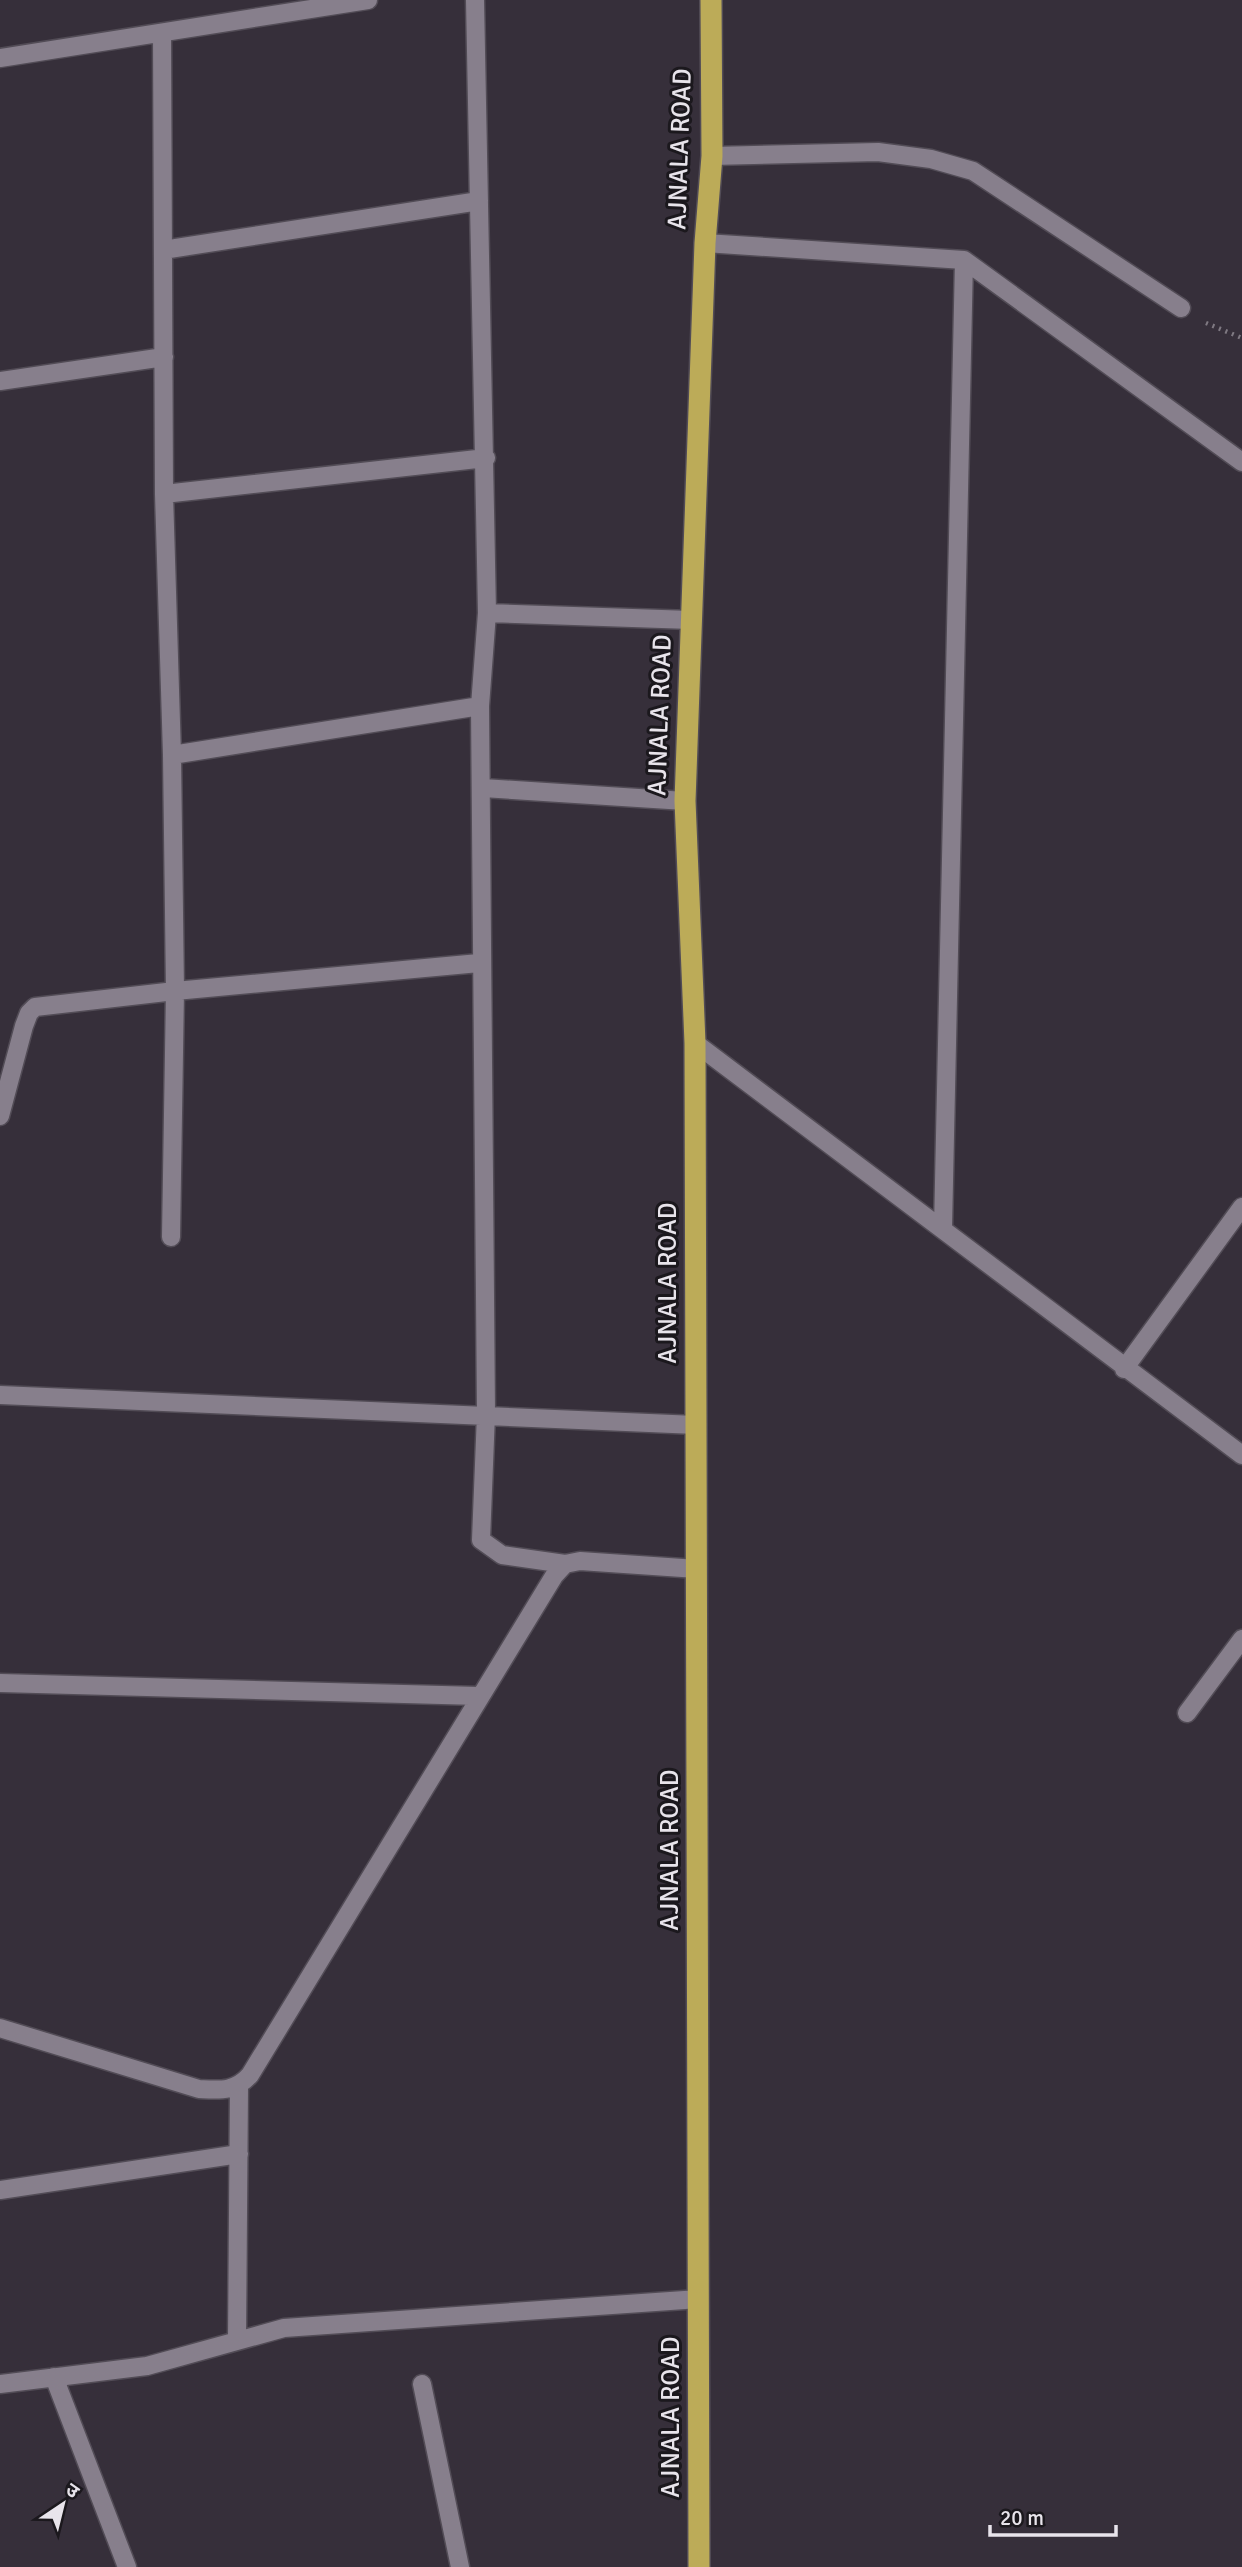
<svg xmlns="http://www.w3.org/2000/svg" width="1242" height="2567" font-family="Signika,'Noto Sans Devanagari',sans-serif">
  <style>
    .lines { fill: none; stroke-linecap: round; stroke-linejoin: round }
    .lane-casing { stroke: #524c56; stroke-width: 21 }
    .street-casing { stroke: #524c56; stroke-width: 21 }
    .highway-casing { stroke: #524c56; stroke-width: 24 }
    .path { stroke: #7f7982; stroke-width: 4.5; stroke-dasharray: 2 5; stroke-linecap: butt }
    .lane { stroke: #877f8c; stroke-width: 18 }
    .street { stroke: #877f8c; stroke-width: 18 }
    .highway { stroke: #bcab58; stroke-width: 21 }
    .labels { text-anchor: middle; dominant-baseline: central; stroke-width: 6; stroke-linejoin: round; paint-order: stroke }
    .street-label { font-size: 26px; fill: #e8e4eb; stroke: #1b181d }
  </style>
  <rect width="100%" height="100%" fill="#362f3a"/>
  <g class="lines">
    <defs>
      <path id="lane" d="M712 156 878 152 931 159 973 171 1181 308"/>
      <path id="street" d="M475 0 487 613 480 706 486 1414 481 1540 502 1555 565 1564
        M162 33 164 494 172 755 175 991 171 1237
        M0 58 368 0
        M705 243 964 260 1242 462
        M163 250 479 201
        M0 381 164 357
        M164 494 486 458
        M487 613 691 620
        M172 755 480 706
        M483 788 685 801
        M695 1043 1242 1455
        M0 1116 24 1026 29 1013 35 1007 175 991 479 963
        M943 1228 964 260
        M1124 1369 1242 1207
        M0 1395 696 1425
        M0 1683 479 1696
        M1187 1713 1242 1639
        M0 2028 199 2089C220 2090 235 2092 250 2075L554 1576 565 1564 580 1561 697 1569
        M0 2190 239 2154
        M237 2339 239 2087
        M54 2377 127 2567
        M0 2384 147 2366 284 2328 699 2299
        M422 2384 460 2567"/>
      <path id="highway" d="M699 2567 695 1043 685 801 705 243 712 156 711 0"/>
    </defs>
    <!-- lane casing -->
    <use href="#lane" class="lane-casing"/>
    <!-- street casing -->
    <use href="#street" class="street-casing"/>
    <!-- highway casing -->
    <use href="#highway" class="highway-casing"/>
    <!-- path -->
    <path class="path" d="M1206 323 1242 338"/>
    <!-- lane -->
    <use href="#lane" class="lane"/>
    <!-- street -->
    <use href="#street" class="street"/>
    <!-- highway -->
    <use href="#highway" class="highway"/>
  </g>
  <g class="labels">
    <!-- street labels -->
    <g class="street-label">
      <text transform="translate(680 149) rotate(-88)">AJNALA ROAD</text>
      <text transform="translate(660 715) rotate(-88)">AJNALA ROAD</text>
      <text transform="translate(668 1283) rotate(-90)">AJNALA ROAD</text>
      <text transform="translate(670 1850) rotate(-90)">AJNALA ROAD</text>
      <text transform="translate(671 2417) rotate(-90)">AJNALA ROAD</text>
    </g>
  </g>
  <!-- north arrow -->
  <g transform="translate(63 2504) rotate(35)" stroke="#1b181d" stroke-width="5" paint-order="stroke">
  <path d="M0-5L12 26L0 18L-12 26Z" fill="#e8e4eb"/>
  <text y="-10" font-size="19" font-weight="bold" text-anchor="middle" fill="#e8e4eb">उ</text>
  </g>
  <!-- scale -->
  <path d="M990 2525v10h126v-10" fill="none" stroke="#e8e4eb" stroke-width="3.5"/>
  <text x="1000" y="2525" font-size="21" fill="#e8e4eb" stroke="#1b181d" stroke-width="5" paint-order="stroke">20 m</text>
</svg>
